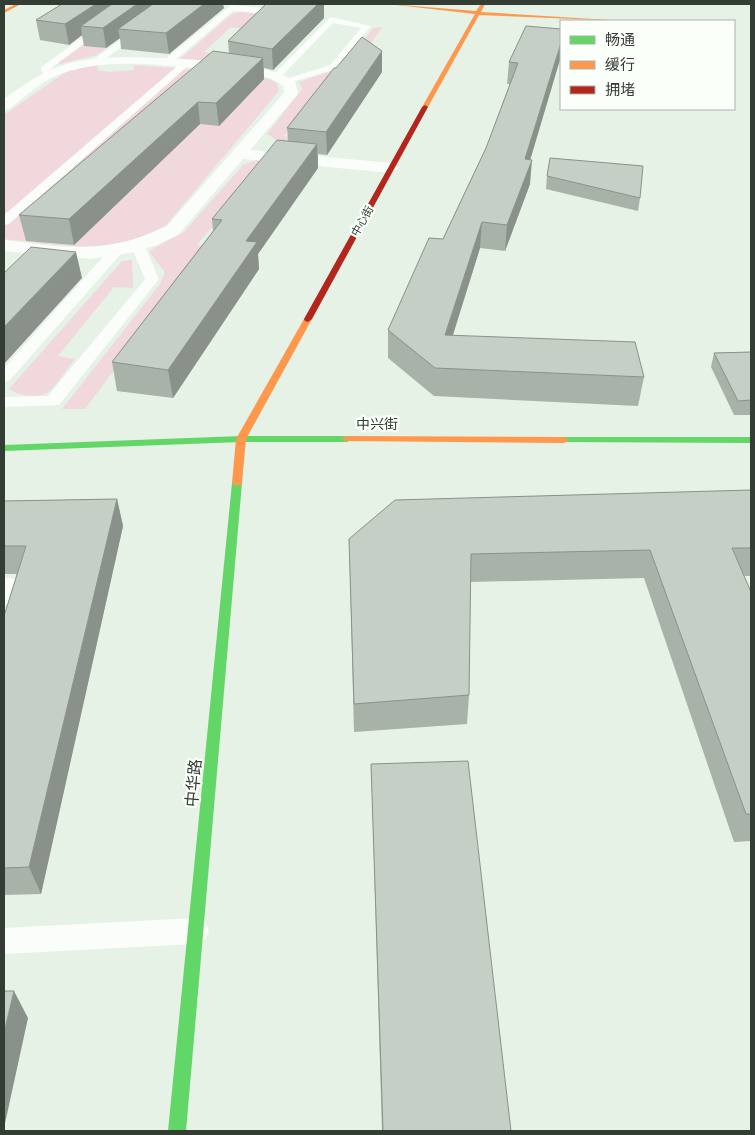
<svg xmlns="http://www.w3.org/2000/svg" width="755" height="1135" font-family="Lora,'Noto Sans SC',serif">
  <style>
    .green { fill: #f1d8dc }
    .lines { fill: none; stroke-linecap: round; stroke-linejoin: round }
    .lane { fill: #fbfdfb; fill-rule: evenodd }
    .street { fill: #fbfdfb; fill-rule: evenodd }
    .fast { fill: #63d668; fill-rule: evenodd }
    .slow { fill: #ff974d; fill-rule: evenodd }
    .jam { fill: #b3261e; fill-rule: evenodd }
    .wall { fill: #a9b2a9 }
    .shaded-wall { fill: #8a918a }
    .building { fill: #c5cfc5; stroke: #8a918a }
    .labels { text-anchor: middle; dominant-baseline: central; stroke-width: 4.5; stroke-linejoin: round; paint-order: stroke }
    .far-street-label { font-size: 11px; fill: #343d34; stroke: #fafffa }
    .street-label { font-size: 14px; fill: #343d34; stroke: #fafffa }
    .near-street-label { font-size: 16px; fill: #343d34; stroke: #fafffa }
  </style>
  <rect width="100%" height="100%" fill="#e5f2e5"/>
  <!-- green -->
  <path class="green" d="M158 4 162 6 97 55 60 64 58 62 137 5Z
    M244 11 258 13 243 29 231 27 204 52 216 54 208 61H185L180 59 232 14Z
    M382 27 347 79 323 85 284 136 297 139 294 142 278 141 267 134 302 89 299 82 343 67 373 28Z
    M97 65 98 70 109 72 134 70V65L247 74 261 76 277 83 279 91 166 225C110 257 64 245 4 239V115L67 71Z
    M257 160 309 165 261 170 197 245 245 251 201 255 85 409H62L160 284 165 272 150 253 151 250 184 232 243 165Z
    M132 260 133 288 114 287 58 356 75 359C68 367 55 388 47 393 37 399 17 395 9 389L122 261Z"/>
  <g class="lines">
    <!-- lane -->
    <path class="lane" d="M129 4H138L50 69 55 73 53 75H47L41 71V67Z
      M170 4H179L100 63H94V59Z
      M231 5 272 9 276 12 262 25 258 22 265 14 233 11 168 66H162V62Z
      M331 17 371 26 336 69 285 84 280 81 330 65 361 28 333 23 280 78H274V74Z
      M181 63 189 65 9 224 4 225V215Z
      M138 242 145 246 159 279 59 405 4 407V397L48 396 145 279 131 246Z
      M115 248 122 252 120 255 10 380 4 382V368L110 249Z
      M4 577 15 579 18 584 11 603 4 605Z
      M195 918 205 922 209 931 205 940 195 944 4 954V928Z"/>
    <!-- street -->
    <path class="street" d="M123 57C168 58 258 59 295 81L298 94 250 150 391 163 399 168 391 173 243 159 179 234 157 245 130 253 90 259 4 251V240C67 248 107 255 167 226L284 93 283 86 272 79 257 75C199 70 109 52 56 76 39 83 24 98 9 109L4 110V99C49 66 67 59 123 57Z"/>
    <!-- fast -->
    <path class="fast" d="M241 436H347L352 439 347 442H241L4 451V445Z
      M564 437H751V443L561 442 559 440Z
      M237 480 242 483 186 1131H168L232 483Z"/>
    <!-- slow -->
    <path class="slow" d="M16 4H21L4 13V10Z
      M388 4 476 11 481 4H485L481 12 625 21 479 15 428 107 425 109 422 107 475 14Z
      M308 316 312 319 246 439 242 483 241 485H233L232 483 236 439 304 319Z
      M347 436 564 437 569 440 564 443 344 441 342 439Z"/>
    <!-- jam -->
    <path class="jam" d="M425 105 428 107 312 319 308 322 305 321 304 319 422 107Z"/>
  </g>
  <!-- wall -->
  <path class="wall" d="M266 4H324V18L273 70 264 68V79L219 126 200 124 74 245 26 241 19 215 229 53 228 41Z
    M224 8 169 54 121 49 120 38 106 48 84 46 82 35 69 45 40 40 36 20Z
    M561 29V56L530 160V184L505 251 480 248 453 335 644 377 638 406 434 396 388 358V330L443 239 486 148 510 84H507L509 62Z
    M382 72 327 155 318 154V168L258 254 259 269 173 398 117 391 112 362 213 231 212 219 288 141 287 128Z
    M547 176 640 198 638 211 546 189Z
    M751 352V415H734L711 367 714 353Z
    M751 490V576H744L751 592V841L734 842 644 578 470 582 469 695 467 724 354 732 349 539Z
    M117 499 123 526 41 894 4 895V616L17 574H4V501Z
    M371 764 511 1131H382L372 794Z"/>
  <!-- shaded-wall -->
  <path class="shaded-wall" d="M96 4H126L81 26 82 35 69 45 65 24Z
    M137 4H167L118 29 120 38 106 48 103 28Z
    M204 4H223L224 8 169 54 166 33Z
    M318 4H324V18L273 70 272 49Z
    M561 43V56L523 184 525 159Z
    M382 51V72L327 155 326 132Z
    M263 58 264 79 219 126 216 103Z
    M198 102 200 124 74 245 69 219Z
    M317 144 318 168 258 254 259 269 173 398 168 370 246 241Z
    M532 160 530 184 505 251 507 225Z
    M482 222 480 248 444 363 445 335Z
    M76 252 82 278 4 364V327Z
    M117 499 123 526 41 894 29 867Z
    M14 991 28 1018 4 1128V1033Z"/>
  <!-- building -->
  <path class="building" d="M62 4H96L65 24 36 20Z
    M112 4H137L103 28 81 26Z
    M153 4H204L166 33 118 29Z
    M266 4H318L272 49 228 41Z
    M526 26 561 29V43L525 159 532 160 507 225 482 222 445 335 635 342 644 377 435 368 388 330 429 238 443 239 486 148 518 63 509 62Z
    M362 37 382 51 326 132 287 128 334 68H336Z
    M213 51 263 58 216 103 198 102 69 219 19 215Z
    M277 140 317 144 246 241 257 242 168 370 112 362 222 220 212 219Z
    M550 158 643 166 640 198 547 176Z
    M31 247 76 252 4 327V273Z
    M751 352V400L738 401 714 353Z
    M751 490V548H732L751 592V814H746L650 550 471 554 469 695 354 704 349 539 395 500Z
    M117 499 29 867 4 868V616L26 546H4V501Z
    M468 761 511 1131H383L371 764Z
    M4 991H14L4 1033Z"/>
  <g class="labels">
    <!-- far-street labels -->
    <g class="far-street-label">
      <text transform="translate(362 221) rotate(-61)">中心街</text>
    </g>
    <!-- street labels -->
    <g class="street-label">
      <text x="377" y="424">中兴街</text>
    </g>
    <!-- near-street labels -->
    <g class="near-street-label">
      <text transform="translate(193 783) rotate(-85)">中华路</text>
    </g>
  </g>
  <!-- border -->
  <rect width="755" height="1135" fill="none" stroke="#343d34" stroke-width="10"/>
  <!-- legend -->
  <rect x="560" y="20" width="175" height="90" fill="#fafffa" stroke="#abb1ab"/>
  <rect x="570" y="36" width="25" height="8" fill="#63d668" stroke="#abb1ab"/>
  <text x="605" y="45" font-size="15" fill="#343d34">畅通</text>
  <rect x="570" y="61" width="25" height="8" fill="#ff974d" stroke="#abb1ab"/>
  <text x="605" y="70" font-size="15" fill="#343d34">缓行</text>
  <rect x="570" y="86" width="25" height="8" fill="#b3261e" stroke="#abb1ab"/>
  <text x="605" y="95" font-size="15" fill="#343d34">拥堵</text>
</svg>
